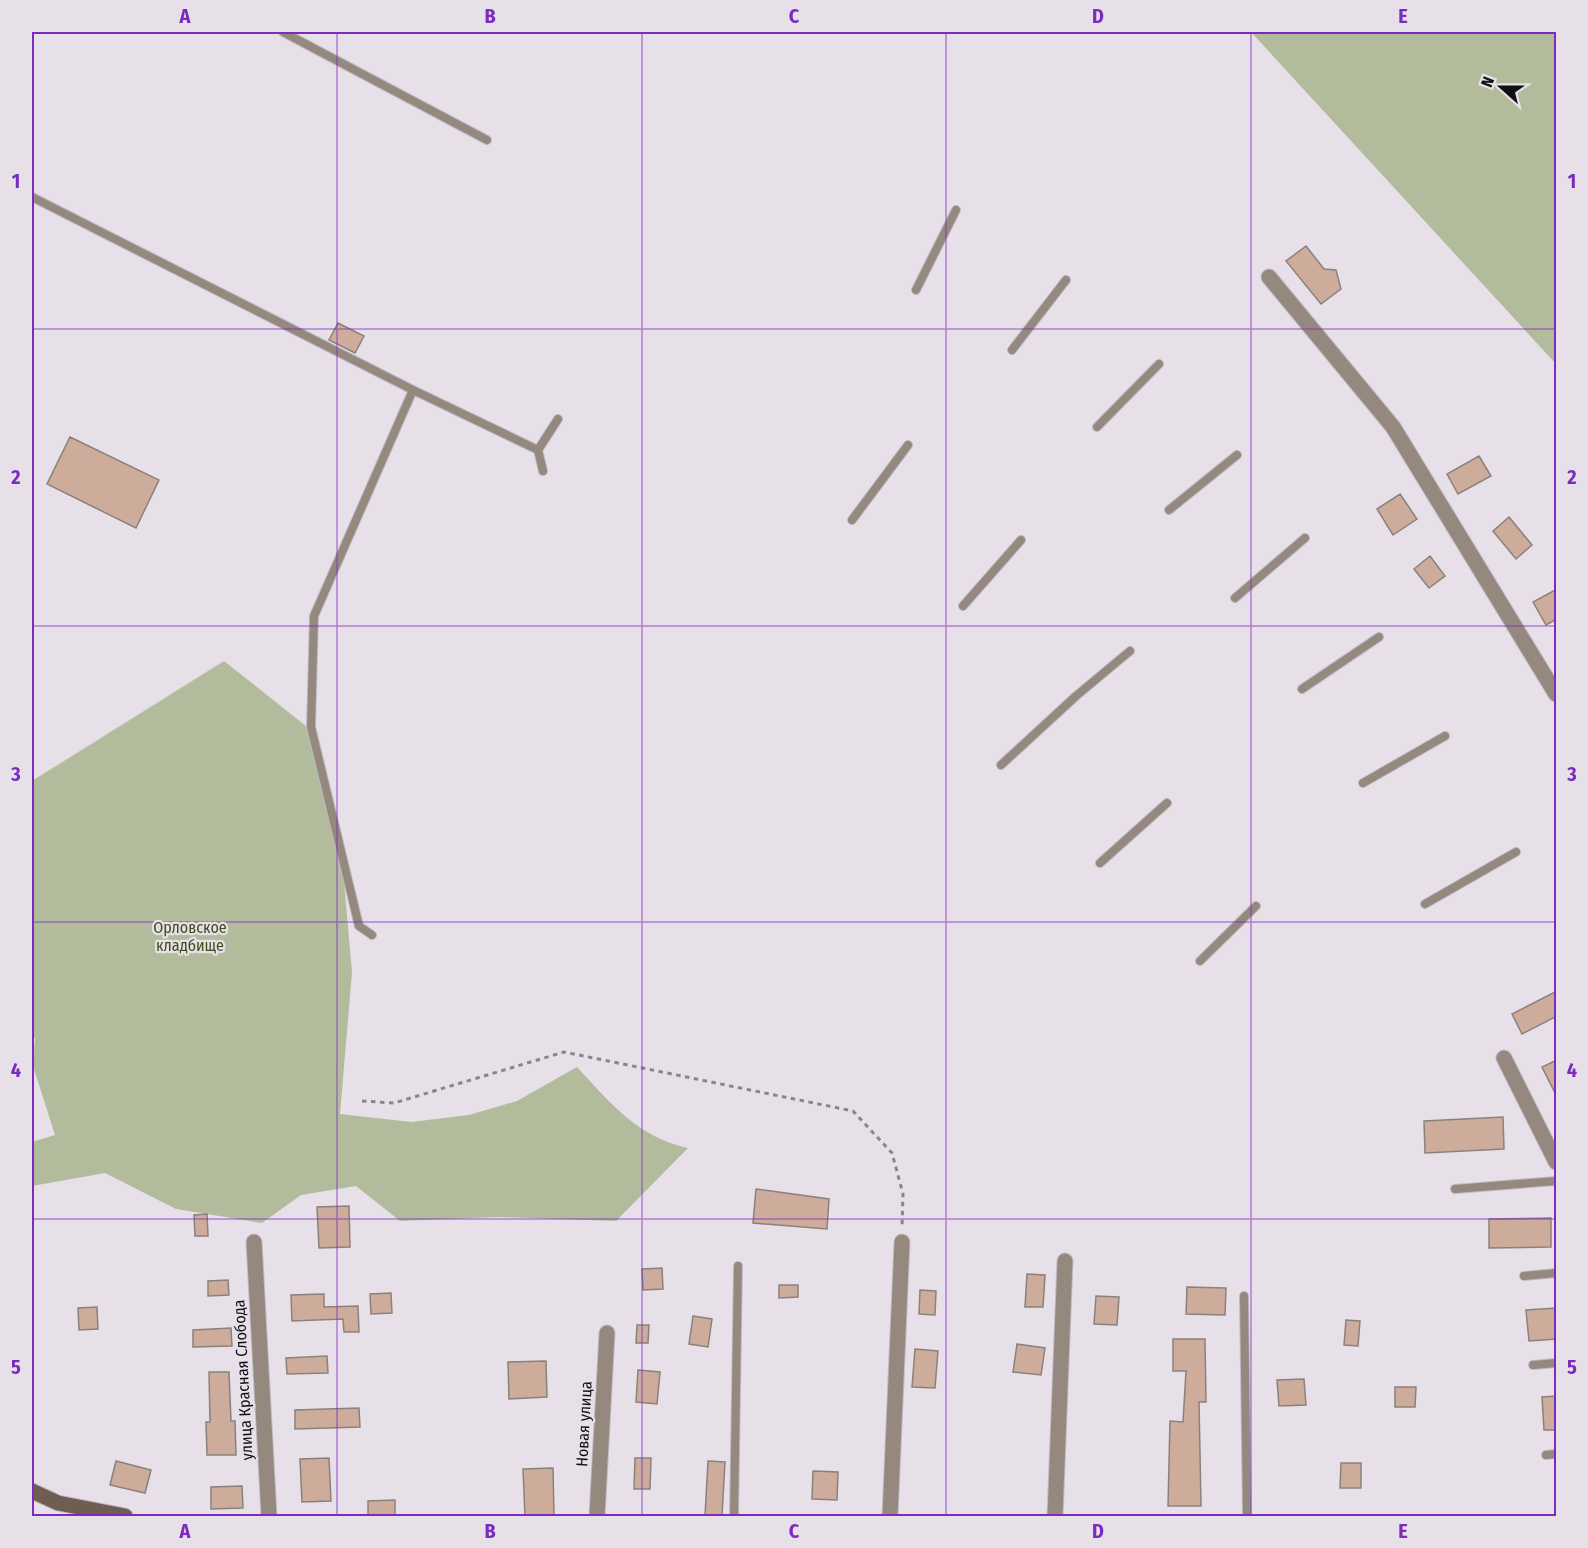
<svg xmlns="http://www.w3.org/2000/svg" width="1588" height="1548" font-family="'Fira Sans Condensed',sans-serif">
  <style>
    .green { fill: #b2bc9c }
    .building { fill: #cdac9c; stroke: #8b817c; stroke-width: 1.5 }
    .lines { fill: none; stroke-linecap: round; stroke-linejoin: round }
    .lane-casing { stroke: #c0bac2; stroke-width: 10 }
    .street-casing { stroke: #c0bac2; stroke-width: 17 }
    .secondary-casing { stroke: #c0bac2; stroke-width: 17 }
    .path { stroke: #8a858c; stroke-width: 3; stroke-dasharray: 4.5 4.5; stroke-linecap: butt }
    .lane { stroke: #95887f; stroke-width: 8 }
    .street { stroke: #95887f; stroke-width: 15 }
    .secondary { stroke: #705d51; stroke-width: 15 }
    .grid { fill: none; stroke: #7b2cbf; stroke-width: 1.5; stroke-opacity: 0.55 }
    .labels { text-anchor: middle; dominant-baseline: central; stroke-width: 4.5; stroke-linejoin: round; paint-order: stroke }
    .park-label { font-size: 16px; fill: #414e1b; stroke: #e7e0e9 }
    .street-label { font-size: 16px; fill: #110f12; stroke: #e7e0e9 }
    .neatline { fill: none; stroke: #7b2cbf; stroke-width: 2 }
    .grid-label { font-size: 20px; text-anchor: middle; font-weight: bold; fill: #7b2cbf }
  </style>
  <rect width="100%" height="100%" fill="#e7e0e9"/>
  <!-- green -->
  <path class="green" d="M1251 32H1556V364Z
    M224 661 306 726 343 871 352 972 340 1114 411 1122 469 1115 517 1101 577 1067C609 1102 639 1138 688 1148L616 1221 498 1217 400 1221 356 1186 301 1195 262 1223 176 1209 105 1173 32 1186V1142L55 1135 33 1066 35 1038 32 1037V781Z"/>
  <!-- building -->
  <path class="building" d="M1306 246 1324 269 1336 270 1341 289 1321 304 1286 261Z
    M338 323 364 336 355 353 329 340Z
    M70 437 159 480 136 528 47 484Z
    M1479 456 1491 476 1458 494 1447 474Z
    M1400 494 1417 519 1393 535 1377 509Z
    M1509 517 1532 545 1516 559 1493 531Z
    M1430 556 1445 576 1429 588 1414 569Z
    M1557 589V619L1546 625 1533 602Z
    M1557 991V1016L1522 1034 1512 1014Z
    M1557 1060V1097L1542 1067Z
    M1503 1117 1504 1149 1425 1153 1424 1121Z
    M756 1189 829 1199 827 1229 753 1223Z
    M349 1206 350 1247 319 1248 317 1207Z
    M207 1214 208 1236H195L194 1215Z
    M1551 1218V1247L1489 1248V1219Z
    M662 1268 663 1289 643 1290 642 1269Z
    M1027 1274 1045 1275 1043 1307H1025Z
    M228 1280 229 1295 208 1296V1281Z
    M779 1285H798V1297L779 1298Z
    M1187 1287 1226 1288 1225 1315 1186 1314Z
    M920 1290 936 1291 935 1315 919 1314Z
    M391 1293 392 1313 371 1314 370 1294Z
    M324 1294V1307L358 1306 359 1332H344L343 1319 292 1321 291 1295Z
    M1096 1296 1119 1297 1117 1325 1094 1324Z
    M97 1307 98 1329 79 1330 78 1308Z
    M1557 1308V1339L1529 1341 1526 1310Z
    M693 1316 712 1319 708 1347 689 1344Z
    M1346 1320 1360 1321 1358 1346 1344 1345Z
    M637 1325H649L648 1343H636Z
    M231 1328 232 1346 193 1347V1330Z
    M1173 1339H1205L1206 1402H1199L1201 1506H1168L1170 1421 1183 1422 1186 1371H1173Z
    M1017 1344 1045 1348 1041 1375 1013 1372Z
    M915 1349 938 1351 935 1388 912 1387Z
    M327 1356 328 1373 287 1374 286 1358Z
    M546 1361 547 1397 509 1399 508 1362Z
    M638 1370 660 1372 657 1404 636 1402Z
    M209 1372H229L231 1421H235L236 1455H207L206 1422H210Z
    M1304 1379 1306 1405 1279 1406 1277 1380Z
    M1395 1387H1416L1415 1407H1395Z
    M1557 1396V1430H1544L1542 1397Z
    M359 1408 360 1427 295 1429V1410Z
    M329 1458 331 1501 302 1502 300 1459Z
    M635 1458H651L650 1489H634Z
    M116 1461 151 1470 145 1493 110 1485Z
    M708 1461 725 1462 722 1516H705Z
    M1341 1463H1361V1488H1340Z
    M553 1468 554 1516H525L523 1469Z
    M813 1471 838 1472 837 1500 812 1499Z
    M242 1486 243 1508 211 1509V1487Z
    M395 1500V1516H368V1501Z"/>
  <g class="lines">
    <defs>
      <path id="lane" d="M283 32 487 140
        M32 197 413 390 314 616 311 727 359 926 372 935
        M916 290 956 210
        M1012 350 1066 280
        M413 390 538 450
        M1097 427 1159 364
        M543 471 538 450 558 419
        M1169 510 1237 455
        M852 520 908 445
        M1235 598 1305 538
        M963 606 1021 540
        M1302 689 1379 637
        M1001 765 1076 696 1130 651
        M1363 783 1445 736
        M1100 863 1167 803
        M1425 904 1516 852
        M1200 961 1256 906
        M1455 1189 1556 1181
        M1524 1276 1556 1273
        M1244 1296 1247 1516
        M1533 1365 1556 1363
        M1546 1455 1556 1454
        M734 1516 738 1266"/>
      <path id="street" d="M1269 277 1393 427 1556 694
        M1504 1058 1556 1162
        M254 1242 269 1516
        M597 1516 607 1333
        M890 1516 902 1242
        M1055 1516 1065 1261"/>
      <path id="secondary" d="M32 1491 58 1503 125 1516"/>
    </defs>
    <!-- lane casing -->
    <use href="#lane" class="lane-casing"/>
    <!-- street casing -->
    <use href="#street" class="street-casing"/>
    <!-- secondary casing -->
    <use href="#secondary" class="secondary-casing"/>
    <!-- path -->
    <path class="path" d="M362 1101 394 1103 564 1052 853 1111 892 1153 903 1194 902 1228"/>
    <!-- lane -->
    <use href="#lane" class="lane"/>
    <!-- street -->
    <use href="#street" class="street"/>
    <!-- secondary -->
    <use href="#secondary" class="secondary"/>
  </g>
  <!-- grid -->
  <path class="grid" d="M337 32V1516M642 32V1516M946 32V1516M1251 32V1516M32 329H1556M32 626H1556M32 922H1556M32 1219H1556"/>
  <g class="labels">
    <!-- park labels -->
    <g class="park-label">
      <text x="190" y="927">Орловское<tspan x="190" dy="18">кладбище</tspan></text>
    </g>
    <!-- street labels -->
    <g class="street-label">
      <text transform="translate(243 1380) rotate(-93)">улица Красная Слобода</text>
      <text transform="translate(584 1424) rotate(-87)">Новая улица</text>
    </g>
  </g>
  <!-- border -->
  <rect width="1588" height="1548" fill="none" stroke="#e7e0e9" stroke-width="66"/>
  <!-- north arrow -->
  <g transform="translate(1501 87) rotate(291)" stroke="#e7e0e9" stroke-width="4.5" paint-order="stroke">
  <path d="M0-4.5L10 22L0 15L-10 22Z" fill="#110f12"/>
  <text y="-9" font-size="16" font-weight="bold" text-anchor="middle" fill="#110f12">N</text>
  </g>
  <rect x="33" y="33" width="1522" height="1482" class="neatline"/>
  <g class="grid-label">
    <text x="185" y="23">A</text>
    <text x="490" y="23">B</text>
    <text x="794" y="23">C</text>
    <text x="1098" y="23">D</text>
    <text x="1403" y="23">E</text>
    <text x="16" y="188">1</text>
    <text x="1572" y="188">1</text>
    <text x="16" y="484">2</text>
    <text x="1572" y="484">2</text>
    <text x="16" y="781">3</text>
    <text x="1572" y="781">3</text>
    <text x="16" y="1077">4</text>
    <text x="1572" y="1077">4</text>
    <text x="16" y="1374">5</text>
    <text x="1572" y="1374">5</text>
    <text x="185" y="1538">A</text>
    <text x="490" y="1538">B</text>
    <text x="794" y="1538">C</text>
    <text x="1098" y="1538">D</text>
    <text x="1403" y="1538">E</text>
  </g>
</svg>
